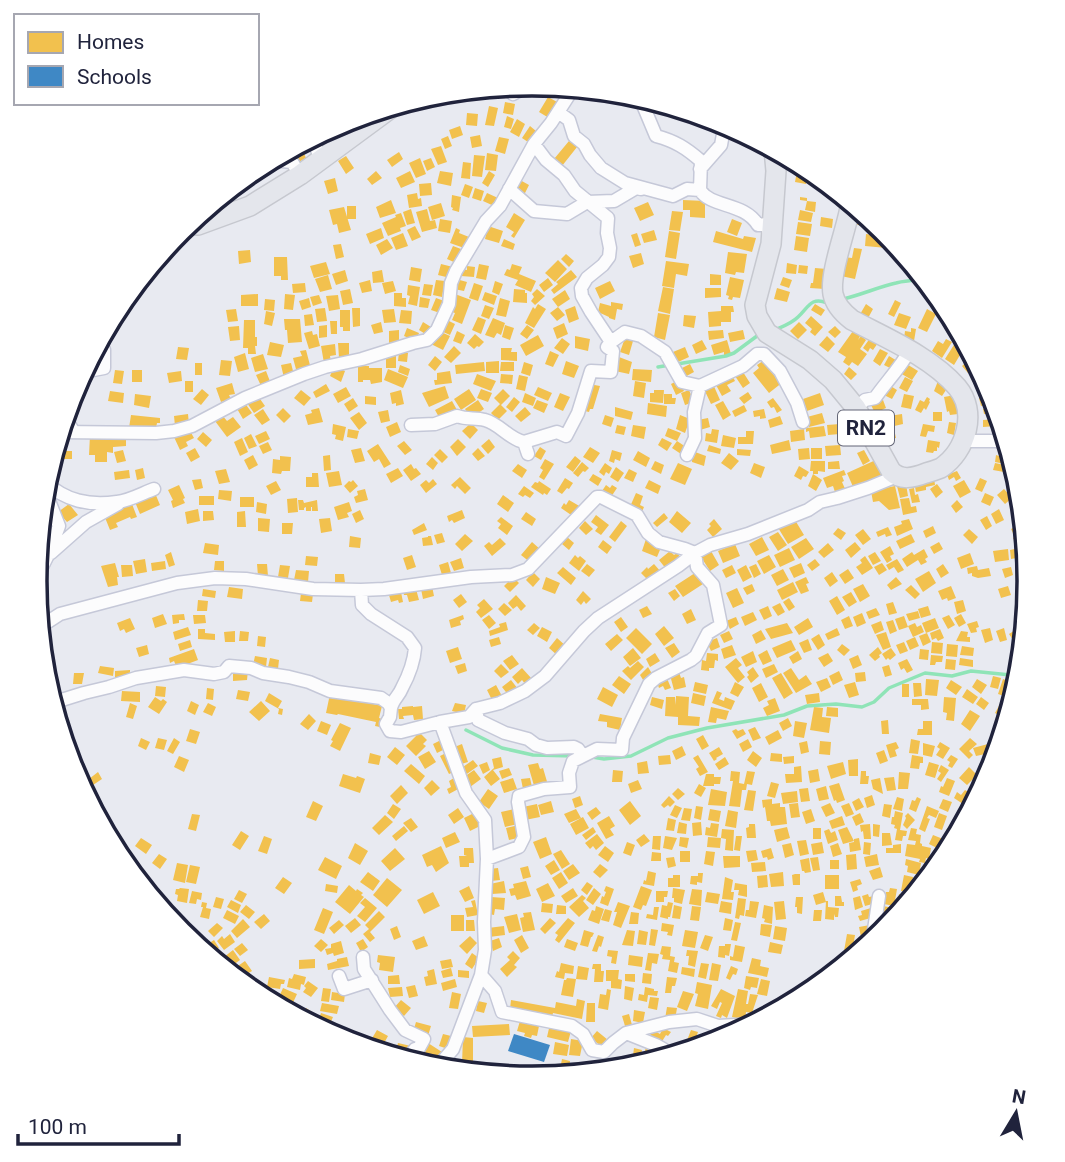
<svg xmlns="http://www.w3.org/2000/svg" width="1065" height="1162" font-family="Roboto,sans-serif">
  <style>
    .homes { fill: #f2c14e }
    .schools { fill: #3f88c5 }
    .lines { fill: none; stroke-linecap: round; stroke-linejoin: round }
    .stream { stroke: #8fe4b7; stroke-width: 3.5 }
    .minor-casing { stroke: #c5c8d8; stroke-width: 15 }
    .trunk-casing { stroke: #c6c8cf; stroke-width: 22 }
    .minor { stroke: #fcfcfd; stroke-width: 12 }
    .trunk { stroke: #e4e6ec; stroke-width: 19 }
    .labels { text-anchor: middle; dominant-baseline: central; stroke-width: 7; stroke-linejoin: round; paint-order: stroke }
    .shield { fill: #fff; stroke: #636576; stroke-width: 2 }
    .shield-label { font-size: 21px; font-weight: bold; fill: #20233c }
    .rim { fill: none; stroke: #20233c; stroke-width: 3.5 }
  </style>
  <rect width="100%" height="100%" fill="#e8eaf1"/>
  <!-- homes -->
  <path class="homes" d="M553 86 564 87 565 98 552 97Z
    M548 97 559 103 549 118 539 112Z
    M505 102 515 104 513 115 503 113Z
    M489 106 498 108 494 126 485 125Z
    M467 113 478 114 477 126 466 125Z
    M507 116 514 119 511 129 504 127Z
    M517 119 525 124 519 137 510 132Z
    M341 122 343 127 333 130 334 135 324 137 325 141 316 143 314 136Z
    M460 126 463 135 452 139 449 130Z
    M530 126 536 131 528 142 522 138Z
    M480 135 482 146 472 148 470 137Z
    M448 136 452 146 445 149 441 139Z
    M499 137 509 139 505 154 495 151Z
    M569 141 577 147 562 166 554 159Z
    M300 144 306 158 297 163 291 149Z
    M441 146 447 162 438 165 431 149Z
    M399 152 403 159 392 167 387 160Z
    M487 153 498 155 496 171 485 170Z
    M474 155 485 156 482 177 472 176Z
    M346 156 354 168 346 174 338 161Z
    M420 158 426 174 416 178 409 163Z
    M431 158 435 167 427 171 423 161Z
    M463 162 471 163 470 179 461 178Z
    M376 171 382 178 372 185 367 179Z
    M410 171 415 182 401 188 396 178Z
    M440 171 453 173 451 186 437 183Z
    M489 171 495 175 488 187 482 183Z
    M797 171 808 173 806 184 795 182Z
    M335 178 338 191 328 194 324 181Z
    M520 180 529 185 523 197 514 193Z
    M431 183 432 195 420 196 419 184Z
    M465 184 473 187 469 198 461 195Z
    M475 188 484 191 481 201 472 198Z
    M417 193 418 199 421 198 422 206 409 208 407 195Z
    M487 193 498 198 494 206 483 201Z
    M452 195 461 197 459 212 452 210 453 208 451 207Z
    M800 197 807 198V201L816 202 815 212 805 210 807 201 800 200Z
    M391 200 396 213 380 218 376 207Z
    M683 200 705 201V218L690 217V210H683Z
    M648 202 654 215 640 221 634 208Z
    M441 203 445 216 432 220 428 207Z
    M347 206H356V219H347Z
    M344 207 351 230 339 233 337 224 333 225 329 210Z
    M411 209 415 223 407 225 403 212Z
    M427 209 430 221 435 220 437 228 422 232 416 212Z
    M858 209 869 217 867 227 854 224Z
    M800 210 813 213 811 222 798 220Z
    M672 211 683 212 680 231 669 230Z
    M401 213 406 226 400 228 401 231 388 236 382 223 396 217 395 215Z
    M514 213 525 220 514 238 511 236 514 232 506 227Z
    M821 217 833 219 832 228 820 226Z
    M440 219 452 221 450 233 438 231Z
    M732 219 742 223 737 236 727 232Z
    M798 222 812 224 810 236 796 234Z
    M415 226 421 237 412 241 407 230Z
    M488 226 503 231 499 243 485 239Z
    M381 228 384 238 370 244 366 234Z
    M456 228 460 230 459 233 469 237 464 248 450 243Z
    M654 230 657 240 644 243 641 234Z
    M669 231 680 233 676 259 665 257Z
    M716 231 743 239 744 236 756 238 752 252 713 242Z
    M403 233 408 246 396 250 391 238Z
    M637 233 641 245 635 247 631 235Z
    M881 233 889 235 887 248 865 246 866 234 880 236Z
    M796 236 809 238 807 252 794 250Z
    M387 239 393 248 381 255 376 245Z
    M504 239 515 244 513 250 501 246Z
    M341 244 344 257 336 259 333 245Z
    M453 246 461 249 456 263 447 259Z
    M854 248 862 249 855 279 841 276 844 257 852 258Z
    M250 250 251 262 239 264 238 251Z
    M728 252 747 254 744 273 736 272 735 275 725 273Z
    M641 253 644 264 633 268 629 256Z
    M566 254 574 261 569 267 561 259Z
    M274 257H287L288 280H281V276H274Z
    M558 260 567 269 555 282 545 273Z
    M666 261 689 264 687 276 676 274 674 288 662 286Z
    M326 262 330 274 314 278 310 266Z
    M787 263 797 265 796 274 786 273Z
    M441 264 453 267 450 278 438 275Z
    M479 264 489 266 486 280 476 278Z
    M512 264 522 267 519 274 536 281 531 292 515 285 518 280 504 275 507 269 510 270Z
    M799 265 808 266 807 274 798 273Z
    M467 266 475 267 474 277 461 276 462 269 467 270Z
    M411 267 422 269 420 282 409 280Z
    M815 268 827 269 825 289 810 288 811 283H813Z
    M345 270 348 281 336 285 332 274Z
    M382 270 384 282 373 283 372 272Z
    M571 270 577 277 554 294 551 290 558 284 556 282Z
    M710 274 721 275V285H710Z
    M328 275 332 289 320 292 315 279Z
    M730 277 744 280 740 298 733 297 732 300 728 299 729 296 726 295Z
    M783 277 792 280 789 288 780 285Z
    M548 278 553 285 544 292 539 285Z
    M456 279 467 282 464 291 454 289Z
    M370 280 372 291 362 293 359 283Z
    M436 280 445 281 442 297 433 295Z
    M393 281 396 291 385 294 382 283Z
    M495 281 503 284 499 295 492 292Z
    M610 281 615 291 600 299 595 288Z
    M305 283 306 292 293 293 292 284Z
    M474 283 483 286 478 301 469 298Z
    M424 284 433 285 431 296 422 295Z
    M408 285 420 287 417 306 408 304 410 296 407 295Z
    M663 287 674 289 670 314 658 311Z
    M705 288H721V297L705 298Z
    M777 288 790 292 787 302 774 299Z
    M350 289 353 303 343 305 340 291Z
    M514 289 525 290V293H527V303L513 302Z
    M537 289 545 296 535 305 531 301 534 297 532 294Z
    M565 290 570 299 558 307 552 299Z
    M485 292 497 296 494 305 482 300Z
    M394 293H402V298H406V307L394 306Z
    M258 294V306H241V295Z
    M285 294 295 295 293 310 284 309Z
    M455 294 471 300 462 324 452 320 455 313 452 312 456 302 453 301Z
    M319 295 322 303 313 306 310 297Z
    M338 295 340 309 329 311 326 296Z
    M420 297 430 299 428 308 419 307Z
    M309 298 311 307 302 310 299 301Z
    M436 298 447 302 443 314 431 310Z
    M500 298 510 301 506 317 496 315Z
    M265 299 275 300 274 311 264 310Z
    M895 300 901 303 894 317 888 314Z
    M611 302 623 304 622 310 617 309 615 320 609 318V317L598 312 600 303 611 306Z
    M538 304 546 309 534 328 525 323 533 307 535 309Z
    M815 304 825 310 821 316 811 310Z
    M866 304 873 309 867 320 859 316Z
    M485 305 494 308 489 319 481 316Z
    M575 306 579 319 569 323 565 310Z
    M721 306H733L734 312H731V322H721V326L709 327 708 312 721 311Z
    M558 307 565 315 557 321 550 313Z
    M325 308 327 321 317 322 315 309Z
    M352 308H360V326L353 327Z
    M236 309 238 321 228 322 226 310Z
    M394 309 396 322 384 323 382 310Z
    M927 309 936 314 927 332 918 328Z
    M340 310H350V331H343V327H340Z
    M401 310 412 311 411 324 399 323Z
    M266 311 275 313 272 326 264 324Z
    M658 313 670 315 665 340 654 337Z
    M899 313 911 317 906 329 894 325Z
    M312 314 314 325 305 326 304 315Z
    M684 315 696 316 694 328 683 326Z
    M811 316 823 327 815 336 810 332 812 329 805 323Z
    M478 317 486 320 481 334 472 330Z
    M493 318 505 323 501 335 497 333 494 338 485 335Z
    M284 319H300L302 342 288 343 287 330H285Z
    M244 320H255V337H257V346H255L256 354H248V348H243Z
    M447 320 455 324 450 335 441 331Z
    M330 321H337V334H331Z
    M381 322 383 332 374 334 371 325Z
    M423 322 431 327 427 335 419 330Z
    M799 322 807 330 798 339 790 331Z
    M564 323 568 334 557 339 553 328Z
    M327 325V337L319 338V326Z
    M505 325 514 328 510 340 502 337Z
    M527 325 534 330 527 339 520 334Z
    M239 326 240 340 230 341 228 327Z
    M835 326 841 332 835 338 828 332Z
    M407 328 419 333 416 341 404 336Z
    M911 328 916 329 914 341 904 339 905 331 911 332Z
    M399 330V342L389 343V331Z
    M723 330 724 338 709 340 708 331Z
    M743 330 745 339 730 342 728 333Z
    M312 331 313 335 317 334 320 346 309 349 304 333Z
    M457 331 465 335 461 344 453 341Z
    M853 331 860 336 858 340 861 336 866 340 860 349 867 354 858 366 852 362 849 366 843 362 846 357 838 352Z
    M441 332 450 336 443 350 431 344 435 336 438 338Z
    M475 334 484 342 479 347 477 346 474 349 467 343Z
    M873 334 880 340 873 350 870 348 868 352 863 348Z
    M538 335 544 346 526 356 520 345Z
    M575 336 590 339 588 351 575 348Z
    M827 336 835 344 828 352 819 345Z
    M562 338 570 344 563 354 554 348Z
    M625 338 633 341 629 355 620 352Z
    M946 339 952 342 942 358 932 351 938 341 943 344Z
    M702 340 707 349 696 354 692 345Z
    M727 340 731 354 724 356V352L714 355 711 345Z
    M957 340 966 345 954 365 945 359Z
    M270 342 284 345 281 357 267 355Z
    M338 343H349V358H339Z
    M335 344 336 355 330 356 331 362 324 363 321 346Z
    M454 346 461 353 451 363 444 357Z
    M178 347 189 348 187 360 176 359Z
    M685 347 689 357 678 362 673 352Z
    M501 348H512L511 352H517V361L501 360Z
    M880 349 888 353 880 366 873 361Z
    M306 350 311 369 297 373 293 358 302 356 300 351Z
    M550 351 559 355 553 367 545 364Z
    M399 352 408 353 407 362 398 361Z
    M245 353 249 369 238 372 234 357Z
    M263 354 268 369 255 372 251 358Z
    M386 355H396V368H386Z
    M435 356 442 362 435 371 428 365Z
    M889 356 899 362 894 370 884 365Z
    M619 357 632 362 629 374 615 371Z
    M972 357 978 364 968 373 962 366Z
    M766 359 783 382 769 393 753 373 759 368 757 365Z
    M221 360 232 361 230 376 219 375Z
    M499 361V373H486V362Z
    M566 361 579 366 574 378 562 374Z
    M484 362 485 371 456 374 455 365Z
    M501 362H514V371H500Z
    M524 362 533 365 530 376 521 373Z
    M195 363H202V375H195Z
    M291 363 294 375 284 378 281 365Z
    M905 363 918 371 912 380 900 373Z
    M690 364 694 372 681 379 676 371Z
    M400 365 410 369 408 376 398 372Z
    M358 366H369V368H382V382L371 384 370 380H363V382H358Z
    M849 367 857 374 851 380 844 374Z
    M333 369 339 371 340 369 345 371 341 382 330 376Z
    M388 369 408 377 403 388 384 380Z
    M633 369 652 370 651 382 632 380Z
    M115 370 124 371 122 384 113 383Z
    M132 370H142V382H132Z
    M181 371 182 381 169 383 167 373Z
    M266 371 271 384 262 388 256 375Z
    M450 371 452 383 435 385 434 380H437V373Z
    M743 372 750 383 743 388 735 376Z
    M982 372 988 382 976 388 971 378Z
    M477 374 496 381 491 391 473 384Z
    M501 374 513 375 512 384 500 383Z
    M519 375 528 377 525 391 516 389Z
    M732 375 735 381 727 385 731 391 722 396 716 385Z
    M905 377 913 381 907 392 899 388Z
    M679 380 684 391 676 395 671 384Z
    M185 381H193V392H185Z
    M635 381 646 383 644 398 633 396Z
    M938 381 948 387 942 396 934 391Z
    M232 383 235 394 229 395 231 399 221 402 216 388Z
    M326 384 330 391 316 398 313 392Z
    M589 384 600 386 593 409H590L589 412 585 411Z
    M713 384 720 400 711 404 704 389Z
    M889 385 897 390 892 399 884 395Z
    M989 385 993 392 980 397 977 390Z
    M445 386 449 398 429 407 422 393Z
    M346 387 351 396 338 403 333 394Z
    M538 387 552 393 548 401 534 395Z
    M202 389 209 395 201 405 193 399Z
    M469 389 476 400 461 410 454 399Z
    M481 389 492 393 488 402 477 398Z
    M503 389 510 396 501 405 494 398Z
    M301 390 311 398 304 406 294 398Z
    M401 390 404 404 396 406V403L392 404 390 393Z
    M654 390H664L663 403 650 402V393H654Z
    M689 390 694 402 685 405 681 393Z
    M110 391 124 393 123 403 108 401Z
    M748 392 752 398 744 404 739 398Z
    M525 393 536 398 533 406 522 402Z
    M560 393 570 397 563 411 554 407Z
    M820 393 824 405 807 411 803 399Z
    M135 394 151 396 149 408 134 405Z
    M664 394H672V398H676L675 404H664Z
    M904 394 914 396 911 409 901 407Z
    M993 394 995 402 981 406 979 398Z
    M955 395 958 414 950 415 949 411 947 412 944 397Z
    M258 396 265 406 254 413 247 403Z
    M365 396 376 397V405L365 404Z
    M514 397 520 402 512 412 506 407Z
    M927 397 930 399 929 401 930 402 926 410 924 408 921 413 915 410 920 400 924 402Z
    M353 398 358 406 349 412 344 404Z
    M773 398 782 410 777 413 774 407 771 408 767 402Z
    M478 400 484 409 471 418 465 409Z
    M537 400 548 404 544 413 533 408Z
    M883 400 886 408 875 413 871 405Z
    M452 401 457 410 440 419 435 410Z
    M723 401 731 415 723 420 715 405Z
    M244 402 252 413 243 419 236 407Z
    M648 403 667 406 666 417 647 414Z
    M500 404 507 411 498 420 491 413Z
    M744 405 747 411 735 417 732 411Z
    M525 407 531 414 521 422 515 416Z
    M615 407 633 412 631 420 615 416Z
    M283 408 291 416 284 423 276 415Z
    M319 408 323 422 308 425 305 415 312 413 311 410Z
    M996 408 997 416 989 417 988 414H984L983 409Z
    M263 409 270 420 262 425 254 415Z
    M764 409 766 418 760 419V416L754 417 753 411Z
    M388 410 390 421 381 423 378 412Z
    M359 412 367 423 359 430 350 418Z
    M933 412H942V421H933Z
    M822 413 825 423 809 427 807 417Z
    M188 414 189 424 175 426 174 416Z
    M902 414 903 424 890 427 889 416Z
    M131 415 160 418V423H157L156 428H129Z
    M222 415 227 421 233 417 241 427 227 437 215 421Z
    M605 415 614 418 611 427 602 424Z
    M680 415 690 419 685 433 676 429Z
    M780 416 783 424 770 428 768 420Z
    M708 418 710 427 700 430 698 420Z
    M997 419V426L983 427V420Z
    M397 422 401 432 390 437 386 427Z
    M949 422 956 423 954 435 947 433Z
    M471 423 478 430 470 439 462 431Z
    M333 424 346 427 343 441 335 439 336 435 332 434Z
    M840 424V434L828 435 827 425Z
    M923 424 935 426 934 432 928 431 926 437 920 436Z
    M617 425 626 427 624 435 615 433Z
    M633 425 646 427 644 439 631 436Z
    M824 426 826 436 810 438 809 431 806 432V428Z
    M668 428 681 433 677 441 665 436Z
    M189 429 194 438 186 442 188 446 180 450 174 437Z
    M348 429 359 431 357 439 347 437Z
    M712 429 719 430 717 443 705 441 706 433 711 434Z
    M804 429 805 440 791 442 790 431Z
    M894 429 896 438 886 440 885 431Z
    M266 431 270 439 259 444 255 436Z
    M746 431H754L753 444H738V437H746Z
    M203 432 212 440 206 447 197 439Z
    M251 434 257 446 249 449 244 438Z
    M90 435 126 437V446L113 447V453L107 452V462H95V455H89Z
    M723 435 736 438 734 448 721 446Z
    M242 438 248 452 240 456 234 442Z
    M662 438 672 443 667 451 658 445Z
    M458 439 466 447 457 456 450 447Z
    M489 439 495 447 488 454 481 446Z
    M789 440 791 450 772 454 770 445Z
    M928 440 940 442 939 448 937 447V451H934L933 453 926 452Z
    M404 441 412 450 405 455 397 446Z
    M677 441 686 447 681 454 672 448Z
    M268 442 272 450 263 454 259 446Z
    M378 444 391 464 384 468 379 459 374 462 367 451Z
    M709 445 721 449 720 454 707 451Z
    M840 445 841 455 826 456 825 446Z
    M540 447 546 451 541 460 534 456Z
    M590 447 600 453 593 463 583 457Z
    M1000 447 1010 448 1013 458 1006 457 1005 464 995 462 996 455 999 456Z
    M195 448 200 457 191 462 186 453Z
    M361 448 365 461 355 463 351 450Z
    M478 448 485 456 478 461 472 454Z
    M809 448 810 459 799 460 798 449Z
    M811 448H822V459H811Z
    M440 449 448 457 442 463 434 455Z
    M737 449 751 450 750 456 737 455Z
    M123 450 126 461 117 463 114 452Z
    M612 450 622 453 620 461 615 459 614 463 609 461Z
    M864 450 870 461 863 465 857 453Z
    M56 451H72V459H56Z
    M638 451 650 458 646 467 633 460Z
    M695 452 706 456 704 466 692 462V455H694Z
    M729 453 739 461 731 470 721 463Z
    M253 455 258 465 249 470 244 460Z
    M330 455 331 470 324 471 323 456Z
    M280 456 291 457 290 471H282L281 474 272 473 273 459 280 460Z
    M575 456 581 461 573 472 566 467Z
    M432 457 438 463 433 470 426 464Z
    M545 459 554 464 544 480 539 477 543 470 540 468Z
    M878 459 886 474 854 489 847 473Z
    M655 461 664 465 661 474 651 469Z
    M811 461H825V472L818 471V474H813V471H810Z
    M839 461 840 469H828V462Z
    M582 462 589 468 585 472 583 471 578 477 573 473Z
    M605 463 612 468 609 474 606 472 604 476 599 472Z
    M678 463 692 469 685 485 670 479Z
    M754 463 765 467 761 478 750 473Z
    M995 463 1005 465 1004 472 993 470Z
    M411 464 414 469 416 468 421 474 411 481 403 470Z
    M518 464 527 470 522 478 512 471Z
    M799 466 809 472 806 477 803 476 801 480 794 476Z
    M616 467 624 473 618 482 610 477Z
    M143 468 145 478 137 480 135 470Z
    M398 468 403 476 391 483 386 474Z
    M226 469 230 482 219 484 215 471Z
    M629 469 637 473 633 482 624 478Z
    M129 470 130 478 115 480 114 472Z
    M844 470 846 475 842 476 844 481 842 482 846 491 836 495 833 486 827 488 823 478Z
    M950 470 952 473 957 471 961 478 956 481 954 477 949 480 946 472Z
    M339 471 342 485 329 487 326 473Z
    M1008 471 1017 472 1015 481 1011 480 1010 484 1006 483Z
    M312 473H318L319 487H306V477H312Z
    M593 474 602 479 598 486 589 480Z
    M813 474 822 480 816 491 808 486Z
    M460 477 471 488 465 494 457 486 455 489 451 485Z
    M565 478 573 483 569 489 567 488 562 494 557 491Z
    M934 478 935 485 926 487V490L916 492 915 487H912L911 483Z
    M980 478 987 481 982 492 975 489Z
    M201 479 203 488 195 490 192 480Z
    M433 479 437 484 426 493 420 485 426 480 429 483Z
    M353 480 358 486 350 493 344 486 349 481 351 482Z
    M649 480 661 486 658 494 645 488Z
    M964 480 971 492 960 498 953 486Z
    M276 481 281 490 271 495 266 486Z
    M539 481 551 489 547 495 544 493 543 495 531 487 535 482 538 483Z
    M906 484 908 496 900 498 897 486Z
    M937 484 943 492 936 498 930 489Z
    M179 485 185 498 183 499 185 503 173 508 171 501 173 500 168 490Z
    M606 485 610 488 612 485 617 488 611 497 602 491Z
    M524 486 534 493 530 498 525 495 523 497 518 494Z
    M895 486 900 508 889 510 879 501 873 502 871 491Z
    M1015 486 1021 489 1022 495 1019 499 1010 494Z
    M914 488 915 495 918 494 920 502 912 503 909 489Z
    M365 489 368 500 356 503 354 497 358 495 357 491Z
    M1004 489 1012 498 1005 504 997 495Z
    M219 490 232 491 231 501 218 499Z
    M155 493 160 505 140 514 135 502Z
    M636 493 643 496 640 505 644 507 641 514 629 509Z
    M985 493 994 497 990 506 981 502Z
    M503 495 514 503 508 512 497 504Z
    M199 496H214V505H199Z
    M240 497H254V507H240Z
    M297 498 298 512 288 513 287 499Z
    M909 498 911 507 916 506 917 512 903 515 900 499Z
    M298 500H303L304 503 317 500 318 511H312V507H311V511H306V507L304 508V510H299Z
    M569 500 581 507 574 517 561 508 564 503 566 505Z
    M957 500 963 507 956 513 951 506Z
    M257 502 267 504 266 514 256 512Z
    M349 502 352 511 347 513 349 517 338 520 334 507Z
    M69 504 78 515 67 522 58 512Z
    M132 504 137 517 131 519 130 517 116 523 118 527 110 530 104 515Z
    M198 509 200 521 187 524 185 512Z
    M999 509 1004 520 996 524 991 514Z
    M360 510 364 519 356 523 352 514Z
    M462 510 465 518 454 523 452 520 449 522 447 516Z
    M203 511H213L214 520 203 521Z
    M245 511 246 527H237V512Z
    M677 511 691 523 682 533 669 522Z
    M526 512 536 519 532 526 521 519Z
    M664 513 668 518 657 527 653 523Z
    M596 515 609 525 601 535 595 531 598 527 591 522Z
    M987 516 992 526 986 530 980 520Z
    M501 517 513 526 507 535 498 528 501 524 497 521Z
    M258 518 270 519 269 532 258 531Z
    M330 518 332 531 321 533 319 519Z
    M714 519 722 529 713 537 707 530 711 526 709 524Z
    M909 519 913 529 897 536 894 527 902 524 901 521Z
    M795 520 804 535 788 544 777 526 785 521 787 525Z
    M585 521 593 529 586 535 579 528Z
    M621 521 627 526 615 542 609 537Z
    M282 523H293L292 534H282Z
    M424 523 427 530 414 535 412 530Z
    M1021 524 1025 532 1021 535 1023 539 1016 543 1013 538 1015 537 1011 529Z
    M933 526 936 533 926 538 923 531Z
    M888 527 892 535 886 537 885 534 878 537 876 532Z
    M838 528 846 533 841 540 833 534Z
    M863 529 871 539 863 545 855 535Z
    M969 529 978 537 972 544 963 535Z
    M778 532 787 545 778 551 769 537Z
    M442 533 445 542 437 544 434 535Z
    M465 534 473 541 462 551 455 544Z
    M911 534 915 542 900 549 896 541Z
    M350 536 361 538 360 548 349 547Z
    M428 536H431L433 545 423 546 422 538 428 537Z
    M567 537 574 543 569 550 562 544Z
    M762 537 769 550 756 556 749 544Z
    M500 538 506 544 492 556 484 546 489 542 492 545Z
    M806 538 814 549 799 559 791 547Z
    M646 539 662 545 657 557 642 551Z
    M603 540 612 547 607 554 598 547Z
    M532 542 541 550 531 563 521 555Z
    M855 542 861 549 851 558 845 550Z
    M939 542 943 549 934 554 930 547Z
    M205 543 219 545 218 555 203 553Z
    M828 543 834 550 824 558 818 552Z
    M735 544 740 556 723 563 718 551Z
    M890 546 894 554 890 556 892 560 887 563 880 552Z
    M1024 547 1025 555H1021L1022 557 1011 559 1010 550Z
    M789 548 795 560 780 567 774 555Z
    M924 549 928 557 925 559 927 562 921 565 918 560 907 567 902 559 912 552 914 555Z
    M1008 549 1009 560 995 562 993 551Z
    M670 551 674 555 677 553 681 558 667 570 659 560Z
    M711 551 719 565 710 571 701 557Z
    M171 552 175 565 169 567 165 555Z
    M875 552 881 561 873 565 868 556Z
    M970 553 974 564 961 569 957 558Z
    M412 555 416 567 407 570 403 558Z
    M575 555 578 558 580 556 586 561 579 571 569 563Z
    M769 555 776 567 764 574 757 561Z
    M306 556 318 557 317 566 305 565Z
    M865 556 873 568 862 575 856 567 862 563 860 560Z
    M461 558 464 568 454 571 450 562Z
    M145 559 147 572 136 574 133 561Z
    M815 559 820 565 812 571 807 565Z
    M897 559 904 570 898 573 894 567 889 570 886 565Z
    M165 561 166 569 152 571 151 563Z
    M215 561H224V571L214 570Z
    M448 562 451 573 442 575 439 565Z
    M115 563 119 577H117L118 585 108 587 101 566Z
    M801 563 805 573 794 578 789 568Z
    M882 563 887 570 879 575 874 567Z
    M257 564H267L268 576H258Z
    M587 564 595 570 589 577 581 571Z
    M654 564 661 572 650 582 641 573 647 567 648 569Z
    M756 564 761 574 754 578 749 567Z
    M943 564 949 573 941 578 936 569Z
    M121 565H132L133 576 122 577Z
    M280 565 290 566 288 578 278 577Z
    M732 565 736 573 726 578 722 570Z
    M746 565 752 577 743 582 737 570Z
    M977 566 978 570 989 568 991 576 978 578 972 576V573L968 574 967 568Z
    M563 567 576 578 571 585 557 573Z
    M1011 567 1013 575 1005 578 1002 569Z
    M783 569 789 580 777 586 771 575Z
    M848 569 854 578 845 584 839 575Z
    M296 570 309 571 308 582 294 580Z
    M929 571 936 583 923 592 915 579Z
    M533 572 540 579 533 587 526 580Z
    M832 572 838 581 830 587 824 578Z
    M695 573 703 584 683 597 675 586Z
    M335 574H344L345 583H335Z
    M513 577 519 583 510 592 504 586Z
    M546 577 560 583 555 594 542 589Z
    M806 577 809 583 806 584 809 591 801 594 795 582Z
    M896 577 902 584 891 590 887 585Z
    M793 582 798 592 782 600 777 590Z
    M752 584 755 591 747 595 743 588Z
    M863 584 870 596 860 602 853 589Z
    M911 585 920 594 915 599 905 590Z
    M432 586 434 596 423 599 421 589Z
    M951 586 956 598 948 601 947 598 942 600 938 591Z
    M1008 586 1011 595 1001 598 998 589Z
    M229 587 243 589 242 599 227 597Z
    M737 588 744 603 733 608 726 593Z
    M203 589 216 591 215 598 202 596Z
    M416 589 419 600 409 602 407 595H404L403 592Z
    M675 589 680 596 674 601 668 593Z
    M583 591 591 599 586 604 584 601 581 605 576 600Z
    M401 592 403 602 399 603 398 600 391 602 389 595Z
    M851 592 857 602 849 607 842 597Z
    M301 593 313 594 312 602 300 601Z
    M461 594 467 602 459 608 453 600Z
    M516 595 526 606 521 611 517 606 513 609 508 603Z
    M837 596 845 610 837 615 829 601Z
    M789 598 795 607 789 611 783 602Z
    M484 599 493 609 481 618 476 612 480 608 477 605Z
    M198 600 208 601 207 611H197Z
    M963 600 966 611 957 614 954 602Z
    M893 602 897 613 889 615 886 604Z
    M504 603 512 610 505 616 498 609Z
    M780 603 785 612 778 616 772 607Z
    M647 606 652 614 643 618 639 610Z
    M768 606 772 616 764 620 759 610Z
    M928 606 931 615 921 618 918 609Z
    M876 608 880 615 869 619 866 612Z
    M691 609 696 620 687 624 682 614Z
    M918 611 920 618 909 621 906 614Z
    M753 612 757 620 745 626 741 617Z
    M862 613 866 623 857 627 853 617Z
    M163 614 167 624 155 628 152 618Z
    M184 614 185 620H179V623L173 624 172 615Z
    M961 614 966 623 959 627 954 618Z
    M193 615H205L206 623 194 624Z
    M463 615 464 619 460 621 461 625 451 628 449 620Z
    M489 615 496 623 489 629 482 620Z
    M949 615 955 625 948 629 942 618Z
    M849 616 853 626 845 629 841 620Z
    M904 616 908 627 899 630 895 619Z
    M621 617 628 627 621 632 614 622Z
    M736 617 739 624 730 629 726 621Z
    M130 618 135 629 126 633 124 629 120 631 117 623Z
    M808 618 813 627 799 635 794 627Z
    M935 618 939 628 926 633 922 623Z
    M893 620 897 631 890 634 886 622Z
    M881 621 884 630 875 634 871 625Z
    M977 621 979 627 976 628 977 632 971 633 967 624Z
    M506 622 508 630 490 636 489 631 500 627 499 624Z
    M534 623 540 628 533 635 527 630Z
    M787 623 793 633 771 639 765 629Z
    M915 623 917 627 921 625 924 632 913 637 908 626Z
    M664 626 674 638 664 646 655 634Z
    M188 627 191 635 175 640 173 632Z
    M542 627 552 632 547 642 537 636Z
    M1020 627 1024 633 1013 640 1009 634Z
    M636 628 652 644 642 654 626 638Z
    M837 628 840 635 828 640 825 634Z
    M990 628 993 640 985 643 981 630Z
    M1004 628 1007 640 1000 642 996 631Z
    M198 629H205V633L215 634V640L198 639Z
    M940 629 944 638 938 641 936 638 932 640 930 633Z
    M761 630 766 639 756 644 752 635Z
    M235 631V642H225L224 632Z
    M240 631 249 632 248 641H239Z
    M729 631 733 639 724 643 720 635Z
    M961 631 968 632 967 637H970V642L956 641Z
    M886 632 891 647 883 650 876 635Z
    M927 633 931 642 923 646 919 636Z
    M617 634 623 640 611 651 605 644Z
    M819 634 825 645 818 650 811 639Z
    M258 636 266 637 265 647 257 646Z
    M499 637 501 644 491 647 489 640Z
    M915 637 919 646 910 650 906 641Z
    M557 638 567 647 557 655 549 648Z
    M717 638 720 647 711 651 707 642Z
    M808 639 812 650 804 653 799 643Z
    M190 640 192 647 180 651 178 644Z
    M791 640 796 650 777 658 772 648Z
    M904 642 908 651 900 654 896 645Z
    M932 642 943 643 942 654 931 653Z
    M674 643 680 652 672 658 665 648Z
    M842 644 850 650 844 656 837 650Z
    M947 644 958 645 957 657 946 656Z
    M147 645 149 654 139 657 136 648Z
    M732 645 736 655 724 659 721 649Z
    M962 646 974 648 973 656 960 655Z
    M458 647 462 659 450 663 446 651Z
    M878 647 882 653 879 655 880 657 875 661 869 655Z
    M633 648 641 658 630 666 623 657Z
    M891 648 896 655 890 660 888 658 886 660 882 654Z
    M194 649 198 660 177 668 174 661 170 663 169 658Z
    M920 649 929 650 928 660 919 659Z
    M767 650 772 661 763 665 758 655Z
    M753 651 757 662 746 667 741 657Z
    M798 651 802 659 793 664 789 657Z
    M655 653 660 661 650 667 646 659Z
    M707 653 718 654V661L715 660 714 668H709V671L701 670 702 660 706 661Z
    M828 653 833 661 824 667 818 658Z
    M512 655 519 664 510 670 503 661Z
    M858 655 862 665 853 669 849 659Z
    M931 655 943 656 942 662H936L935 665H930Z
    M255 656 267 658 266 667 253 665Z
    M270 658 279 660 278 669 268 667Z
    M736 658 742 665 738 668 745 677 738 683 725 667Z
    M960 658 973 660V667L959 665Z
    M907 659 913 670 907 673 904 668 901 670 898 663Z
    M946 659 956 660 955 670 945 669Z
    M638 661 644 667 631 680 622 671 628 666 630 668Z
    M465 663 467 671 458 674 455 666Z
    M501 664 509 672 501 678 494 671Z
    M774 664 778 672 766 678 762 669Z
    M889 665 892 675 885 677 882 667Z
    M100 666 114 668 113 676 98 673Z
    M648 667 654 677 645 683 640 675Z
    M753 667 759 676 751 683 747 677 749 675 747 672Z
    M522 668 532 679 526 685 522 680 518 684 512 677Z
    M791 668 799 680 806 675 812 684 796 693 783 673Z
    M236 669 248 670 247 680 233 681V674H236Z
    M130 670V679H115V671Z
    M839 671 843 680 833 685 829 676Z
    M679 672 681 678 684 677 686 687 674 690 670 675Z
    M865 672 866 681 856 682 855 673Z
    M74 673H84L82 684H73Z
    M781 673 793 693 784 699 772 678Z
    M619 676 631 684 624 694 612 685Z
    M666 676 671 688 665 690 663 686 659 688 656 680Z
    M993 676 1001 678 998 689 990 687Z
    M827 678 831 687 821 692 816 682Z
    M926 679 939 680 937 696 925 695Z
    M977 679 987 685 981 694 972 687Z
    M1003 679 1011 682 1007 697 998 694Z
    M511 680 518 689 509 696 502 687Z
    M951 680 962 687 956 695 946 688Z
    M695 682 708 685 706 694 693 691Z
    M735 682 744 687 738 697 730 693Z
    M855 682 859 695 849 698 844 685Z
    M761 683 768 697 759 702 752 688Z
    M913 683H921L922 696 914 697Z
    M902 684H909V697H902Z
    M496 685 503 698 493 702 487 690Z
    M156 686 166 687 165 697 155 696Z
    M603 687 618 695 612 707 597 699Z
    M207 688 214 689 213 700 206 699Z
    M967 689 978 697 973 704 962 697Z
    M238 690 250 692 248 701 236 699Z
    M122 691 140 692V702L121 701Z
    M717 691 722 693 719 699 724 701 725 697 735 701 731 710 712 703Z
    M269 693 282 701 278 708 283 709 282 715 278 714 279 709 265 701Z
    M693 693 706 696 704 706 691 703Z
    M819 693 820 702 807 704 805 695Z
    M330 694 382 706 379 718 382 719 380 727 375 726 376 722 338 714 337 715 326 713Z
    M676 696 689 697 688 716 700 717 699 726 678 725V717L665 716 666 697H675L676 705Z
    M155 697 161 701 163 699 167 702 159 714 148 707Z
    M652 697 664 700 662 709 650 705Z
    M944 697 956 698 954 721 946 720 947 713 943 712Z
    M981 697 989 703 984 710 976 704Z
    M775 698 780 711 767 716 763 708 769 705 767 701Z
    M912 699H928L929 709 921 710V705H912Z
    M191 701 199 705 195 715 187 711Z
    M261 701 270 711 259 721 249 712Z
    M130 703 137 706 133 719 126 717Z
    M208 703 216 707 212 716 203 712Z
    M455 703 466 705 464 714 452 711Z
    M1000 704 1009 709 1007 714 1004 713 1003 717 995 713Z
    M413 706V707L422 706 423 719 414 720 413 715 403 716 404 719H399L398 709H402V707Z
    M711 707 729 711 726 720 717 718 716 723 708 722Z
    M814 707 823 708 822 717 831 718 829 733 810 730Z
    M827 707 838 708V717L826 716Z
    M970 710 980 716 970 731 961 724Z
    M309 714 316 721 308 730 300 724Z
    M600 714 622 718 620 730 607 727V722L598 721Z
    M788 718 792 726 783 731 779 723Z
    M888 720 889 734H882L881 721Z
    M321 721 331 725 327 735 317 731Z
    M795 721 807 723 804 738 793 736Z
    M923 721H932V735H917L918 729H923Z
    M340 723 351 728 340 751 330 746 333 741 331 740Z
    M755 727 761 738 753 741 748 730Z
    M190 729 200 732 196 744 186 741Z
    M736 729 738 731 743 729 746 734 737 739 732 731Z
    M778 730 782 738 769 745 765 737Z
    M418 731 427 740 423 744 426 746 416 756 406 746 416 736 414 734Z
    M703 735 709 746 702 750 696 739Z
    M141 738 150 742 146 750 138 746Z
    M158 738 167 740 164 750 155 748Z
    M174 738 180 742 173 754 167 751Z
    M970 738 977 744 969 751 973 755 969 759 959 749Z
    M443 739 447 748 437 753 433 744Z
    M748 739 752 747 743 752 739 744Z
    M911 739 920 741 918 754 909 753Z
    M807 741 809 752 801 754 799 743Z
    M820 741 831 742 830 755 819 754Z
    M896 742 899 748 895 750 897 756 890 758 886 745Z
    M940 742 950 748 943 759 936 755 940 749 937 747Z
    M923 743 935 746 932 757 923 755Z
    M462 744 468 762 458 765 452 748Z
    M988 744 990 753 976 756 973 748Z
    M682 746 686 755 676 760 672 751Z
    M395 747 405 755 397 765 387 757Z
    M719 747 723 754 716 758 717 759 714 761 709 753Z
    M884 750 888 761 880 764 876 753Z
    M429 751 436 762 425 769 418 757Z
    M753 751 762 758 756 767 747 760Z
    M370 753 381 756 379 765 368 763Z
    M446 753 456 771 449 774 440 756Z
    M771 753 782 754V762L770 761Z
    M670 755 671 764 659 765 658 756Z
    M698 755 708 772 700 776 696 769 699 767 693 758Z
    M912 755 923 757V763H920L919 769 910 768Z
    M951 755 958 759 952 768 948 766 950 762 947 760Z
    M179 756 189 760 184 772 174 767Z
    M794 756V763L784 764 783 757Z
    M501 757 503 767 493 770 500 779 491 786 484 777 494 768 492 759Z
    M725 757 729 764 719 770 715 764Z
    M858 759V776H849L848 760Z
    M473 760 478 766 464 776 460 769Z
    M647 761 649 773 638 774 637 763Z
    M487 762 490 770 483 774 479 765Z
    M843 762 846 774 831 779 827 766Z
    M929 762 939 765 935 778 925 775Z
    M538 763 540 769 543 768 548 785 535 789 528 765Z
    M411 764 425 776 419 784 404 771Z
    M941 765 949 770 941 782 937 779 941 773 938 771Z
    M801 766 802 782 786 783 785 774H794V767Z
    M969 767 977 775 967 785 959 778Z
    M985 767 992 771 986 783 979 778Z
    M509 768 512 775 502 779 499 771Z
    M818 769 820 781 810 783 808 771Z
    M474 770 481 779 470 787 464 777Z
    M613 770 623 771 622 782H612Z
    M731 771 740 772 739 783 744 784 747 771 755 772 752 785 747 784 746 790H742L740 807 729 806 733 781H730Z
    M861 771H866V776H869L868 784H860Z
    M98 772 102 779 93 785 89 779Z
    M899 772 910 773 908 789H898Z
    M343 774 356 778 357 776 365 779 360 793 339 786Z
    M706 774H714V777H721L720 784H714V786H703Z
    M894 777 896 790 887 791 884 778Z
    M454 778 460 788 449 794 447 789 451 787 449 781Z
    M513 778 517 789 504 793 500 782Z
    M530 778 532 787 523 789 521 779Z
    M880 778 883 794 873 789 871 780Z
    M947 778 955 781 949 796 939 792 941 786 943 787Z
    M432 780 440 788 431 796 424 788Z
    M638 780 642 789 631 793 628 784Z
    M771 782 779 784 775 798 767 796Z
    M839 783 845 800 837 803 836 800 834 801 829 786Z
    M699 784 706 788 701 797 694 793Z
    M401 785 408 793 397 804 390 796Z
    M826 786 829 799 819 801 816 789Z
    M678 788 685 794 678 800 672 794Z
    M808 788 810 801 801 802 799 789Z
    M488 789 498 796 489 809 479 802Z
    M711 789 727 792 725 806 708 805Z
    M748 790 756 791 753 811 744 810Z
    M965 790 970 793 963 804 954 798 957 792 961 795Z
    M797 791 798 802 783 804 781 793Z
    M872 795 875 805 867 808 864 798Z
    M580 796 583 805 575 808 572 799Z
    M669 796 675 802 670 807 668 805 664 808 661 805Z
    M897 797 904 799 902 811 893 809Z
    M917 797 921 799 916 812 909 809 912 800 915 801Z
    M859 798 864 807 856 811 852 802Z
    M772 799V804L780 803V807H785L787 824 771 826 770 821H767L765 807 763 808 762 800Z
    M943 799 952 802 948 812 939 808Z
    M313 801 323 806 316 821 306 817Z
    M551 801 554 812 541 815 538 805Z
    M630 801 641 816 630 825 619 810Z
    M798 803 800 817 791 818 789 804Z
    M830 803 835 813 826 817 821 807Z
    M849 803 854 814 846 817 841 806Z
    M393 804 401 809 394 819 387 813Z
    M537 804 540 817 525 820 523 807Z
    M884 804 892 805 890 818 882 816Z
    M675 805 682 808 677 818 670 815Z
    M696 806 703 807 701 820 694 818Z
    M927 806 939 811 936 818 929 815 927 818 930 819 925 832 919 829Z
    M596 807 601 813 592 820 587 813Z
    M458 808 464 817 454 824 448 815Z
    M684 808 692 809 690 821 681 820Z
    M514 809 518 824 505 827 501 812Z
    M576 809 581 818 569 823 564 814Z
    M710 809 721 811 719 822 708 820Z
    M811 809 815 821 806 824 802 812Z
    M963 809 970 812 963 826 956 822Z
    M728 810 738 812 736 828 725 826Z
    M895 811 903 813 900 830 907 831 906 836H903L902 841 895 840 897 829 894 828 895 825 891 824 892 817H894Z
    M474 813 480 826 470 831 464 818Z
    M860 813 864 822 856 826 852 817Z
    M908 813 915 820 907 829 903 825 906 818 905 816Z
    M939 813 947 816 942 830 934 827Z
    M192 814 200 815 196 831 188 829Z
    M385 815 393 822 379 835 372 828Z
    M609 816 615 826 610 829 614 835 606 839 597 823Z
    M842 816 845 825 832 829 829 821Z
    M583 817 589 828 576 835 570 824Z
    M411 818 418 827 411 832 403 823Z
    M668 818 676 820 674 831 666 830Z
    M679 822 687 824 686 834 677 833Z
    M701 822 702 835 693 836 692 823Z
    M711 823 719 824 717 837 705 835 706 827 710 828Z
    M749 824H755L756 838H747L746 828 749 827Z
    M870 824 871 839H864L863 831 861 832 860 825Z
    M873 824 880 825 879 837 873 836Z
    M519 825 522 837 509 840 506 828Z
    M404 826 408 831 396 841 392 836Z
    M593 827 596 832 586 840 582 835Z
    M787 827 790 838 777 842 774 830Z
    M847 827 854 841 843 844 838 830Z
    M813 828H821V839H813Z
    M911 828 917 829 916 834 921 835 920 843 922 844V846L931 848 929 859 926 858 925 863 919 862 920 859 905 856 907 844 915 845 916 841 908 840Z
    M722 829 734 830 733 851 725 850 726 839 721 838Z
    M829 829 831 833 835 831 838 840 828 844 824 831Z
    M947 829 958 831 953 845 946 844 947 840 945 839Z
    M241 831 249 836 240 850 232 845Z
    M455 832 460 842 446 848 442 838Z
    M882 833H890L892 845 882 846Z
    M597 834 604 843 596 850 593 846 590 849 585 843Z
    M644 834 650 841 641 847 636 840Z
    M933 835 943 839 939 849 929 844Z
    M264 836 272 839 267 854 258 851Z
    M653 836H661L660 850 652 849Z
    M665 836 677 838 672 850 663 848Z
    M736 836H742L740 851 734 850Z
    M546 837 552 854 540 859 533 842Z
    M680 837 689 838 687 848 679 846Z
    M708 837 721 838 720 848 707 847Z
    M141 838 152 845 146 854 135 846Z
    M859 838 861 850 850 852 849 843 854 842V839Z
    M806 840 809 854 800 856 797 841Z
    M627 842 635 845 631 856 623 853Z
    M822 842 824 853 813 855 811 844Z
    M864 842 871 843 870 855 863 854Z
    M355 843 368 851 360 865 348 858Z
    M791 843 794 855 785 858 782 845Z
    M838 843 842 854 833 857 830 846Z
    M901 844V853H886V848H893V845Z
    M441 846 449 863 436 872 432 865 427 867 422 855Z
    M605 846 614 853 608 862 598 855Z
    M395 848 405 859 390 871 381 861Z
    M464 848H473L474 863H469V867H460L459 856H467L464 855Z
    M771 848 774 858 768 860 767 857 763 858 761 851Z
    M561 850 570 864 562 869 553 854Z
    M756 850 758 860 748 862 746 851Z
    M680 851H690V862H680Z
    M706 851 715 852 713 866 704 864Z
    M652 852 661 853V861H651Z
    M159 854 167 859 160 869 152 863Z
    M856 854 857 869 847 870 846 855Z
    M877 854 879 865 866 867 864 857Z
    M723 856H740V867L724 868Z
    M325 857 342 866 336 879 318 870Z
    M674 857 676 866 668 868 666 858Z
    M818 857 820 870 813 871 810 858Z
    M809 858 811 872 805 873 804 871H802L800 860Z
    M906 859 921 863 919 875 907 872 908 866 905 865Z
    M554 860 560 870 551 875 545 866Z
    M830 860H839V869H830Z
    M765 862 766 871 752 872 751 863Z
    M177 863 188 865 185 883 173 880Z
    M573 864 580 873 569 880 563 871Z
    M600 864 608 870 600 878 593 872Z
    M190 865 200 867 196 884 186 882Z
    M528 866 531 877 523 879 520 868Z
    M880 867 883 877 873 880 869 871Z
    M498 868 500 880 491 881 489 869Z
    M921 870 927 871 923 885 916 884 917 875 920 876Z
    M648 871 656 873 654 886 643 884 644 880 646 881Z
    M368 872 380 881 373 891 360 882Z
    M561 872 568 883 559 889 552 878Z
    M783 872 784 886 771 887 769 874Z
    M698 873H703L702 883 697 882V885L690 884 691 876H698Z
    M795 874H800V885H793L792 875Z
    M673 875H680V887H668V878H673Z
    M767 875 768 887 758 888 757 876Z
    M825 875H839V889H825Z
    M904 875 913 877 912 884 921 886 916 894 901 891Z
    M283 877 292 883 284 894 275 888Z
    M725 877 733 880 731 892H734L733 900 722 899Z
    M387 878 402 890 387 907 373 895Z
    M860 879 862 884 857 886 858 890 853 892 850 882Z
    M504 881 506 893 492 894 490 884Z
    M526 881 531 896 517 900 515 895 511 896 509 889 514 888 513 884Z
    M587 882 593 886 587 895 581 890Z
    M548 883 555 896 542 902 536 889Z
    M735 883 747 885V897L738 895 739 890H734Z
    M326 884 338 886 337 893 325 891Z
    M349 885 356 891 357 889 363 893 361 895 364 897 350 914 335 902Z
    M469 886 474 898 465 902 459 891Z
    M606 886 614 889 608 906 600 903 602 896 604 897 606 892 604 891Z
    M641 886 652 890 646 906 643 905 641 910 633 907Z
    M180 888 189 889 187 903 177 901 178 895 175 894 176 889H179Z
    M573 888 578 896 566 903 561 896Z
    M594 888 601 894 593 905 586 900Z
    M673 888 685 890 682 904 674 902V898H672Z
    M890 888 897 889 894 906 884 904 886 892H889Z
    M692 889 702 890 701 906 689 904Z
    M239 890 247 894 242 903 234 899Z
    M192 891 202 893 201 900 197 899 196 904 189 903Z
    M656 891H668L667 897H664V902H656Z
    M433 892 440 906 424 914 417 900Z
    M707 892 720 894 718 904 705 902Z
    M823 892 826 902 816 905 813 895Z
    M868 894 869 897 874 896 876 903 865 906 862 896Z
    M899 894 909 896 907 905 902 911 897 910Z
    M582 895 586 898 583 901 589 908 579 917 569 907Z
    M835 896H841L842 902H844V906H835Z
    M860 896 863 907 855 910 853 898Z
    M216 897 224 899 221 909 213 907Z
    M491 897 505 898 504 910 495 909 494 915 489 914Z
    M796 897H803L802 914 797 913V907H795Z
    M365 898 377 908 365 922 357 916 365 907 360 903Z
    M738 898 746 899 744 916 740 915 739 919 735 918Z
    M231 900 241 905 238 913 227 907Z
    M475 900 478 915 467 917 465 908 473 907 471 901Z
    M721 901 732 903 731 914 719 912Z
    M750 901 759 902 756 918 745 916 746 910H749Z
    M784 901 786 919 776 920 774 902Z
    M826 901H828V907L839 908 838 917H835L834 914V920L825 919Z
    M202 902 207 903 206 908 211 909 209 919 200 917 203 907H201Z
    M618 902 630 906 621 928 613 925 617 912H614Z
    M668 902 673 903 670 917H668V919L660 917 662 905 667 906Z
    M542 903 553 904 552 913 541 912Z
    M246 905 255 912 249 919 240 912Z
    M557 905 566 906V914H556Z
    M674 905 682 907 680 919 672 918Z
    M764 905 773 907 772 924 764 922 765 919 762 918Z
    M596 906 604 909 599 924 588 920 592 910 595 911Z
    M692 906 701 907 699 921 690 920Z
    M883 906 893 908 891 915 894 916 893 922 880 920Z
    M654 907H659L657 920 646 918 647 914 653 915Z
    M323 908 333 912 324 934 314 930Z
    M871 908 874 917 860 921 858 916 862 915 861 911Z
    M605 909 612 911 609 922 601 920Z
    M227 910 239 916 235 924 223 918Z
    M814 910H822L821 921H813Z
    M379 911 385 917 370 932 375 938 370 942 363 934 369 929 365 925Z
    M531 912 535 930 523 932 520 918 524 917 523 913Z
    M631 912 639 913 638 924H629Z
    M264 914 270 921 261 929 254 922Z
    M517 914 521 930 509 933 504 917Z
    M451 915H464V931H451Z
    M355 918 361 925 351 933 345 926Z
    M550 918 556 923 545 934 540 929Z
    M568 918 575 923 559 943 555 940 558 935 555 933Z
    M725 918 733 920 731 931 723 930Z
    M243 919 250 927 237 938 231 931Z
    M339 920 344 925 334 934 329 928Z
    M466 920H474L475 931H466Z
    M735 922 741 923 737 941 731 940Z
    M217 923 223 928 214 937 208 931Z
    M662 923 674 925 672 936 667 935 668 932 661 931Z
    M761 924 772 925 770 937 760 935Z
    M870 925 871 936 861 937 859 927Z
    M397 926 401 937 394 940 390 929Z
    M504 926 505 935 489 937 488 928Z
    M775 926 787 928 785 941 773 939Z
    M651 929 658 930 655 946 649 945Z
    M584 930 594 933 592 937H591L588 947 580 945Z
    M627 930 635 931 633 946 622 945Z
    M639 930 648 932 646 945 637 944Z
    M685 930 698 932 695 948 682 946Z
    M230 934 235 942 224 950 217 941 222 936 224 939Z
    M847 934 855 935 852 953 844 951Z
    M522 935 529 948 521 953 514 940Z
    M598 935 604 937 601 947 599 946 597 952 592 951Z
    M705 935 713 937 708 951 700 948Z
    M424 936 428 946 416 950 412 941Z
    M470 936 477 943 467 954 459 946Z
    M499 938 502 947 493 951 490 941Z
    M321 939 328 945 321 952 314 946Z
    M363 939 368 947 361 952 356 943Z
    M567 939 578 943 575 951 564 947Z
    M858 939 868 941 867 947 863 950 856 949Z
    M214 940 219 948 211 953 206 945Z
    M341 941 344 953 334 956 333 953 327 955 325 949 331 948V944Z
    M770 942 783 945 781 954 768 952Z
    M242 943 248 950 240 956 234 949Z
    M725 944H731L729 956 725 955V958L718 957 719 946H725Z
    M735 945 745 947 742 962 730 960V956L733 957Z
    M662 946 671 947 670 956 675 957 674 962 679 963 677 973 668 971 670 960 662 959 663 955 660 954Z
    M233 950 240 960 229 968 225 963 222 965 219 961Z
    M608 950 618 951 616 964 611 963 612 957 607 956Z
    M687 950 698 951 695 967 688 965 689 956H686Z
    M513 951 520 958 514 965 517 967 507 977 500 969 510 960 507 957Z
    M472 953 479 958 472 969 465 964Z
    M648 953 659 954 657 964 652 963 651 971 645 970Z
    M378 955 395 957 393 972 379 970 380 963 377 962Z
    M629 955 643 957 642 967 628 965Z
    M347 957 349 966 328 970 327 964 337 961V959Z
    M752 958 761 960 760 966 769 968 767 977 748 973Z
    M315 959V968L299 969V960Z
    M451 959 453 967 442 969 440 961Z
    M245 961 252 971 247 974 244 970 239 973 235 968Z
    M561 963 574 966 573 974 565 973 564 979 555 977 557 971 559 972Z
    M701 963 709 964 706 979 698 977Z
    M712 963 721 965 718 981 709 980Z
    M593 964H601V971H604L603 982H594L595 969H592Z
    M578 966 589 968 587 980 576 979Z
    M731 966 738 969 736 975 733 974 730 980 726 978Z
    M682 967 695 969 694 977 681 974Z
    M451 968 453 976 443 978 441 971Z
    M434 969 437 984 426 986 424 977 428 976 427 971Z
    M458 970 469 971V978L458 977Z
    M606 970H619L618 979 622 980 621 989 611 988V981H606Z
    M816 972 830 975V978L813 991Z
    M643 973 652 974 651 984 642 983Z
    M294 974 306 977 304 985 301 984 300 990 287 987 289 978 292 979Z
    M625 974H635V982L625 981Z
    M399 975 400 984H388V976Z
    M746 976 759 978 757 988 751 987 750 990 744 988Z
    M269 977 285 980 284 984H281L280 989 267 987Z
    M667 977 677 978 675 986H672L671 993H665Z
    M567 978 576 979 573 997 561 995 564 980H566Z
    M455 979 457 987 443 991 441 983Z
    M761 979 770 981 767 996 757 994Z
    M308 981 318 988 311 997 303 992 306 988 304 986Z
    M697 982 712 985 708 1009 695 1006 698 994 695 993Z
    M415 985 418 996 409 998 406 987Z
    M625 986 634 988 632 1001 624 999Z
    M402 987 403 996 390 997 388 988Z
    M645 987 654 989V991H658L657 996 648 995 647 1002 638 1000 639 994 644 995Z
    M283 988 297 994 290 1009 284 1007 287 1001 279 997Z
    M323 988 331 989 329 1002 321 1001Z
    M607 989 611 990 608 1010 598 1008 600 994 606 995Z
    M721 989 735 996 727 1018 722 1015 721 1018 716 1016 722 1003 720 1002 717 1009 711 1006Z
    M738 989 748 991 746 1004H748L750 994 758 995 752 1013 746 1012 745 1020 732 1017Z
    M683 991 694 994 687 1011 677 1007Z
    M332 992 345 994 344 1002 331 1000Z
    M452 992 461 994 458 1009 449 1008Z
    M650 997 659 998 657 1010 648 1008Z
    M577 999 585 1001 582 1019 553 1013 552 1017 510 1009 511 1000 555 1008 556 1002 576 1006Z
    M401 1000 411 1008 404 1016 394 1008Z
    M478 1001 487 1003 484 1013 476 1011Z
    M322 1003 339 1006 337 1014 320 1011Z
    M587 1003H595V1022H586Z
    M667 1007 677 1008 675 1020 665 1019Z
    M306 1008 315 1014 309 1021 301 1015Z
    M634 1010 645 1012 643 1023 633 1021Z
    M321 1013 333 1017 329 1026 318 1022Z
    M629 1014 632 1025 625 1026 622 1016Z
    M520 1021 539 1026 537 1036 532 1035 531 1038 524 1036 525 1033 517 1031Z
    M416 1022 431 1026 428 1036 413 1032Z
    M509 1024 510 1035 473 1037 472 1026Z
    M550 1024 571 1031 568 1042 547 1037Z
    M663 1028 671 1032 668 1036 666 1035 661 1043 648 1039 653 1030 660 1034Z
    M377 1030 388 1036 382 1047 371 1040Z
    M691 1030 698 1032 693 1046 686 1043Z
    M597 1031 608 1040 602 1047 591 1038Z
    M443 1034 451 1036 448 1049 439 1046Z
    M463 1037 473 1038V1064H462Z
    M704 1037 712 1039 711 1044 695 1049 697 1043 701 1044Z
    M571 1039 583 1041 580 1056 569 1055Z
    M555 1042 569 1045 567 1056 553 1054Z
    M398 1043 411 1046 409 1054 401 1052 400 1055 395 1054Z
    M428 1043 442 1052 435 1061 422 1051Z
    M646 1044 656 1046 654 1061 644 1060Z
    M671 1047 680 1048 679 1054 669 1057Z
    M634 1048 642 1050 639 1065 632 1063Z
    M562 1059 570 1061 569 1070 560 1069Z
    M501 1066V1072H481V1067Z
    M545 1066 548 1072 553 1070 556 1076 539 1078 538 1076 541 1075 538 1069Z"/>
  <!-- schools -->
  <path class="schools" d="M514 1034 550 1045 544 1062 508 1051Z"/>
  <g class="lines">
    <!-- stream -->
    <path class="stream" d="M843 299C861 295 878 287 896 283 906 280 914 282 923 277
      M777 329C784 326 792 323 798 317 808 308 811 296 827 303
      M677 364 726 356 734 353 757 336
      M658 367 670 365
      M466 730 502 748 533 755 574 756
      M592 757 604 759 631 756 668 738 707 728 784 715 807 706 836 704 862 707 874 702 889 688 925 673 952 676 971 671 1021 676"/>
    <defs>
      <path id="minor" d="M507 86 513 94 531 84
        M558 112 569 120 574 136 584 144 590 155 601 168 625 183 673 196 687 189 700 190 701 161C686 148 675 141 656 136L643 105 642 97
        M312 137 321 160
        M534 144 546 160 564 175 575 191 608 218 607 233 610 248 609 257 603 265 587 278 581 288 582 296 591 312 611 342
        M275 157 281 161 292 162 300 175
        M700 169 721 145 725 123
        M509 189 534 211 567 214 587 202 614 201 636 188 641 189
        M700 190C711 208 744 202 758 225L767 224 769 235
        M83 372 104 368V350L99 341
        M856 408 865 400 875 398C887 381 900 368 910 350
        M65 418 74 432
        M411 425 435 424 457 416C468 420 475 417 485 420 500 424 509 439 524 442L528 454
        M60 432 156 433 174 431 192 426 245 398 304 374 325 367 362 359 413 343 427 340 437 330 449 304 451 283 456 271 486 221 500 206 534 144 551 123 569 95 568 87
        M964 441H997L1009 445
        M524 442 557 432 566 436 578 413 591 371 611 372 613 351 607 347 611 342 625 332 641 336 665 352 682 382 700 386
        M687 455 695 438 694 412 700 386 743 366 757 354H764L780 371 797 403 803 422
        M45 482C66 501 89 506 117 502 129 501 143 493 154 489
        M51 553 86 522 118 504
        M35 581 48 555 59 526 44 488
        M361 590 362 605 371 614 407 637 415 648C414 662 409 675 402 688 399 696 393 699 391 708
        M40 627 60 614 177 583 215 578 246 579 313 589 361 590 384 589 471 577 512 575 528 569 597 497H601L637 515 648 533 659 542 685 549 695 553 697 567 713 585 721 625 708 633 696 656 691 660 656 678 649 684 623 738 622 750 597 749 583 756 578 749 574 747 547 748 536 745 528 739 505 733 478 720 476 709
        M1018 653 1023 652
        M52 703 84 693 109 687 136 678 184 670 214 674 224 672 229 666 251 668 263 673 289 677 309 682 330 691 381 698 388 703 391 708 390 717 386 724 390 731 401 732 440 722 469 717 476 709 500 703 525 691 545 676 584 631 598 618 678 566 695 553 710 545 748 534 808 510 820 502 837 498 868 488 897 476
        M487 859 519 847 524 837 518 802 519 796 544 789 570 787 569 773 573 761 583 756
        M872 943 879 896
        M363 957 364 969 390 1010 405 1030 424 1039 419 1048 415 1049 407 1060
        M481 975 495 991 502 1012 572 1026 583 1034 592 1050 604 1052 613 1043 626 1033 669 1022 697 1019 718 1026 754 1024
        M339 976 344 989 372 980
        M626 1033 656 1045 663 1049 664 1058
        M428 1067 441 1063 453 1049 481 975 485 950 484 922 487 859 485 820 466 793 440 722"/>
      <path id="trunk" d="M774 149 776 171 771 244 755 305 757 316 767 333 810 360 833 380 856 408 891 471C901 481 913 478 926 473 930 472 936 470 941 468 966 451 978 412 957 387 931 357 886 338 852 320 843 313 835 305 833 294 829 272 848 226 851 202
        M187 224 198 225 250 206 300 175 395 105"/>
    </defs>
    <!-- minor casing -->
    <use href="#minor" class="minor-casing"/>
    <!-- trunk casing -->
    <use href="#trunk" class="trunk-casing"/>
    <!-- minor -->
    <use href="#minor" class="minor"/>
    <!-- trunk -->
    <use href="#trunk" class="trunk"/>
  </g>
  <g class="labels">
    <!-- shield labels -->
    <rect class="shield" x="838" y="410.5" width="56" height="35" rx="5"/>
    <g class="shield-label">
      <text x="866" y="428">RN2</text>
    </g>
  </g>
  <!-- crop -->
  <path d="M0 0H1065V1162H0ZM47 581a485 485 0 1 1 970 0a485 485 0 1 1-970 0Z" fill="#fff" fill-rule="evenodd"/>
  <path class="rim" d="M47 581a485 485 0 1 1 970 0a485 485 0 1 1-970 0Z"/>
  <!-- legend -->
  <rect x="14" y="14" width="245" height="91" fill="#ffffff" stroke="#a6a7b1" stroke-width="2"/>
  <rect x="28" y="32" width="35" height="21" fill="#f2c14e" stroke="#a6a7b1" stroke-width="2"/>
  <text x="77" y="49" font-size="21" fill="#20233c">Homes</text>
  <rect x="28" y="66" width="35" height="21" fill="#3f88c5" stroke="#a6a7b1" stroke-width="2"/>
  <text x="77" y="84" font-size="21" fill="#20233c">Schools</text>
  <!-- north arrow -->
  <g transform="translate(1016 1113) rotate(10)" stroke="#ffffff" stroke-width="5" paint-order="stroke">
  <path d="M0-5L12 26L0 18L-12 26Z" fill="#20233c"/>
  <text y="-10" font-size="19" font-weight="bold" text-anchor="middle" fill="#20233c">N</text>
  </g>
  <!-- scale -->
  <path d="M18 1134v10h161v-10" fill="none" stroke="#20233c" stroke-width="3.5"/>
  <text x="28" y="1134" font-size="21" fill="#20233c" stroke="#ffffff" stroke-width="5" paint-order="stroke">100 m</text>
</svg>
